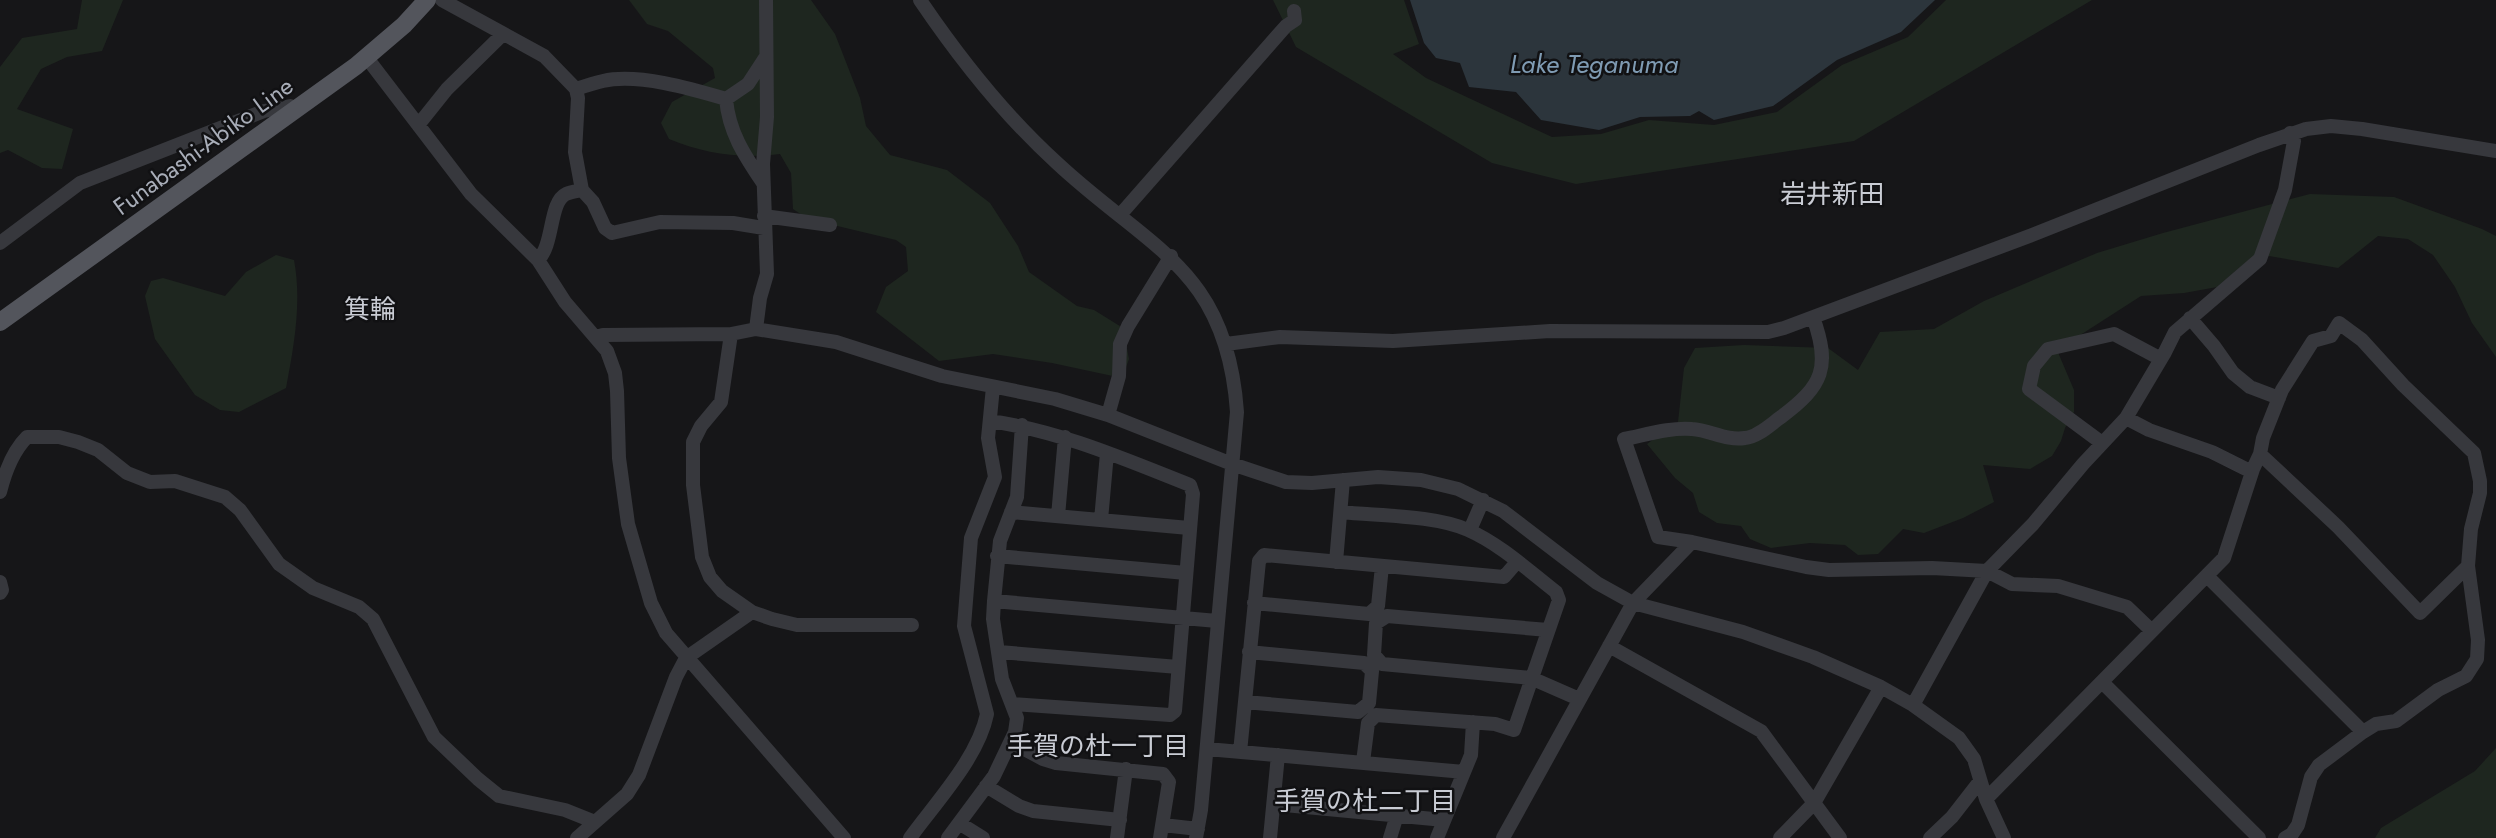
<svg xmlns="http://www.w3.org/2000/svg" width="2496" height="838" font-family="Jost,'Noto Sans JP',sans-serif">
  <style>
    .green { fill: #1e261f }
    .water { fill: #2c353c }
    .lines { fill: none; stroke-linecap: round; stroke-linejoin: round }
    .minor { stroke: #37383d; stroke-width: 14 }
    .major { stroke: #53555c; stroke-width: 18 }
    .labels { text-anchor: middle; dominant-baseline: central; stroke-width: 5; stroke-linejoin: round; paint-order: stroke }
    .street-label { font-size: 24px; fill: #a8adb8; stroke: #111113 }
    .water-label { font-size: 26px; font-style: italic; fill: #7f9bb3; stroke: #111113 }
    .neighbourhood-label { font-size: 26px; fill: #c9ccd4; stroke: #111113 }
  </style>
  <rect width="100%" height="100%" fill="#161618"/>
  <!-- green -->
  <path class="green" d="M82 0H123L102 51 67 57 41 69 17 109 73 129 62 169 42 168 8 150 0 153V67L22 38 77 29Z
    M629 0H811L835 34 860 98 866 126 890 155 947 170 990 203 1018 246 1029 272 1077 306 1094 310 1123 328 1129 359 1122 378 1052 363 993 354 939 361 876 312 886 287 908 271 906 247 896 240 808 219 793 209 791 173 780 154C740 159 706 154 669 139L661 123 672 102 715 78 713 68 668 31 647 24Z
    M1273 0H1404L1419 44 1393 54 1426 78 1552 137 1601 134 1649 120 1714 125 1777 112 1842 65 1908 37 1946 0H2092L1854 141 1576 184 1492 163 1296 47Z
    M2310 194 2394 197 2482 229 2496 236V357L2472 323 2455 287 2433 255 2408 239 2378 236 2338 268 2269 256 2250 259 2217 287 2184 293 2141 296 2057 350 2074 390V412L2065 428 2061 441 2052 456 2030 469 1983 465 1994 502 1963 518 1924 533 1903 529 1878 554 1858 555 1845 545 1810 543 1771 548 1750 539 1741 526 1717 523 1699 512 1693 493 1675 478 1647 444 1678 422 1684 368 1695 348 1744 345 1828 348 1858 370 1880 332 1934 329 1984 301 2097 253 2163 233Z
    M276 255 294 260C302 302 294 346 286 388L239 412 220 410 195 395 155 339 145 296 151 281 163 278 225 296 246 272Z
    M2496 748V838H2375L2381 828 2475 771Z"/>
  <!-- water -->
  <path class="water" d="M1410 0H1935L1901 32 1837 60 1773 106 1714 120 1699 111 1690 116 1640 117 1599 130 1541 120 1516 92 1469 87 1460 63 1436 58 1424 43Z"/>
  <g class="lines">
    <!-- minor -->
    <path class="minor" d="M442 0 544 56 576 89 578 98 575 152 582 190 593 202 605 228 612 233 660 222 733 223 764 228
      M920 0C960 59 1004 115 1057 163 1149 249 1227 268 1237 412L1201 810 1196 838
      M367 58 471 194 538 260 565 302 607 351 615 373 617 391 619 458 628 524 651 603 666 633 844 838
      M576 89C585 86 594 83 603 81 638 73 692 89 726 99
      M419 124 447 89 503 34
      M763 183C745 156 729 133 726 99L748 84 765 58
      M1120 215 1286 26 1295 20 1294 11
      M764 216 830 225
      M0 243 80 183 264 111 290 106 294 112
      M538 260C554 245 549 202 566 194 570 192 577 191 582 190
      M2190 318 2214 346 2233 373 2250 387 2279 398
      M756 329 760 298 767 274 763 164 767 117 766 0
      M731 334 721 402 701 426 693 442V485L702 557 710 577 722 591 752 612 772 619 797 625H912
      M596 337 603 335 731 334 756 329 836 342 942 376 1055 399 1108 415 1232 464 1286 482 1312 483 1378 477 1421 480 1458 489 1503 511 1597 583 1633 603 1743 632 1813 657 1881 687 1913 705 1959 738 1974 759 1986 799 2004 838
      M1226 344 1280 337 1393 341 1550 331 1768 332 1784 328 2032 235 2259 145 2306 129 2331 126 2362 129 2496 151
      M1108 415 1119 376 1120 344 1128 326 1171 256
      M2126 418 2149 430 2212 452 2252 472
      M990 421C1060 431 1124 459 1190 485L1193 494 1175 711 1170 715 1012 704
      M2102 443 2029 389 2034 366 2048 349 2114 334 2161 359
      M2260 454 2338 527 2420 613 2468 566
      M0 492C5 472 12 452 27 437H59L78 442 98 450 127 473 150 482 175 481 225 497 240 510 279 564 313 588 359 607 373 619 434 737 478 779 499 796 565 810 595 822
      M1011 512 1189 528
      M1341 512C1378 516 1435 515 1468 530 1500 544 1529 571 1556 592L1559 600 1514 730 1495 724 1376 715 1368 723 1363 762
      M1058 516 1065 437
      M1101 520 1107 453
      M1470 530 1483 500
      M1692 542 1806 567 1829 570 1932 568 1987 571 2012 584 2058 586 2127 607 2152 631
      M997 556 1186 573
      M1336 562 1343 480
      M2207 576 2363 732
      M0 582 2 590 0 593
      M994 601 1217 621
      M1254 603 1369 614 1378 606 1382 566
      M1548 630 1387 616 1376 623 1374 655 1382 664 1531 678 1579 699
      M1609 646 1761 731 1840 838
      M999 652 1178 667
      M2103 683 2259 838
      M1245 702 1358 712 1369 703 1372 671 1364 663 1249 652
      M1913 705 1987 571 2033 524 2083 464 2126 418 2164 354 2175 332 2260 259 2285 190 2294 141 2290 133
      M1011 742 1043 759 1056 763 1163 774 1169 782 1160 838
      M1207 749 1464 772
      M1240 752 1259 561 1264 555 1504 577 1517 562
      M986 786 1019 806 1033 811 1120 820
      M1986 799 2224 558 2253 469 2260 454 2263 438 2282 390 2313 341 2331 336 2339 323 2362 340 2403 385 2474 453 2480 481V493L2471 529 2468 566 2478 640 2477 659 2466 676 2438 690 2396 721 2376 724 2363 732 2319 765 2311 777 2298 825 2292 834 2285 838
      M1274 804 1444 820
      M959 823 983 838
      M1163 825 1198 829
      M577 838 627 794 639 775 676 677 686 658 752 612
      M910 838C936 802 978 758 987 714L964 626 971 538 995 477 988 438 993 387
      M948 838 994 776 1015 732 1017 718 1002 679 993 619 994 601 1000 541 1017 497 1022 425
      M1117 838 1126 769
      M1270 838 1278 755
      M1390 838 1397 815
      M1437 838 1471 755 1473 722
      M1503 838 1633 603 1692 542 1658 537 1624 439C1645 435 1671 427 1692 429 1710 430 1726 441 1745 438 1758 437 1771 424 1781 417 1823 386 1831 367 1813 317
      M1780 838 1814 803 1881 687
      M1930 838 1952 817 1980 781"/>
    <!-- major -->
    <path class="major" d="M0 322 356 66 404 25 427 0"/>
  </g>
  <g class="labels">
    <!-- street labels -->
    <g class="street-label">
      <text transform="translate(203 146) rotate(-36)">Funabashi-Abiko Line</text>
    </g>
    <!-- water labels -->
    <g class="water-label">
      <text x="1594" y="64">Lake Teganuma</text>
    </g>
    <!-- neighbourhood labels -->
    <g class="neighbourhood-label">
      <text x="1832" y="194">岩井新田</text>
      <text x="370" y="309">箕輪</text>
      <text x="1098" y="746">手賀の杜一丁目</text>
      <text x="1365" y="801">手賀の杜二丁目</text>
    </g>
  </g>
</svg>
